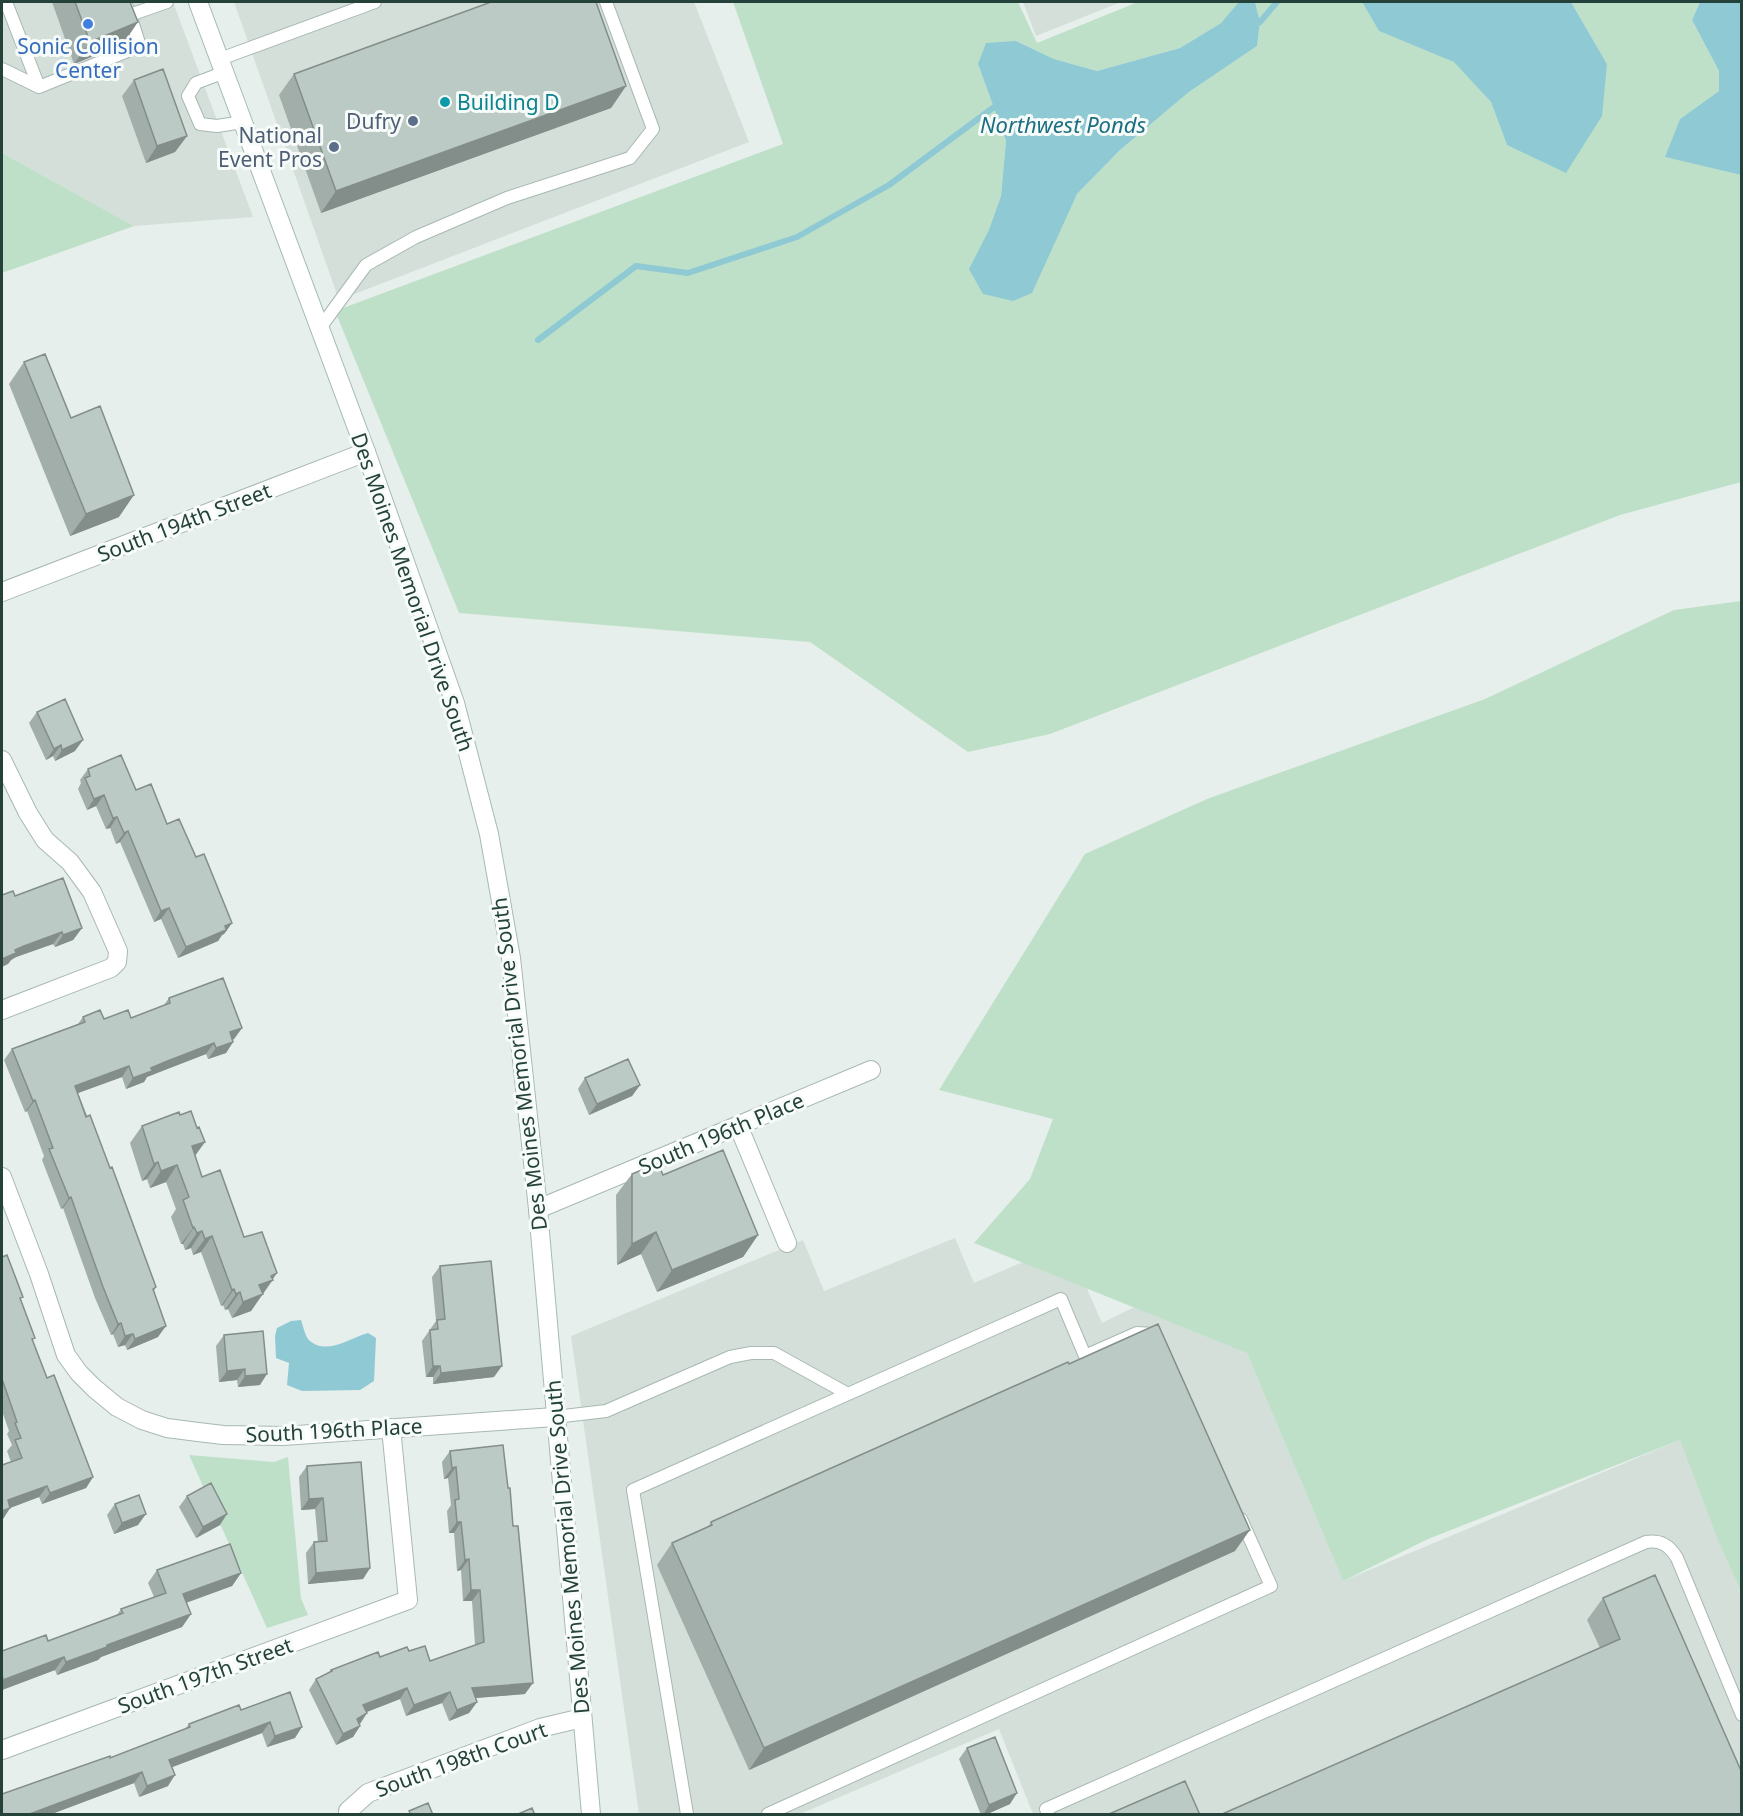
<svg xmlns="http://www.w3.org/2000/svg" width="1743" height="1816" font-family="'Noto Sans',sans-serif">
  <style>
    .built { fill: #d4dfda }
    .green { fill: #bfe0c8 }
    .water { fill: #8ec9d4 }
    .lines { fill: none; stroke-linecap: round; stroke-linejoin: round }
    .stream { stroke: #8ec9d4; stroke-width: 6 }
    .lane-casing { stroke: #a8b8b2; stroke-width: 14 }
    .street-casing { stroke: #a8b8b2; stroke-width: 20 }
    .secondary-casing { stroke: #a4bbb3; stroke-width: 20 }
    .lane { stroke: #fff; stroke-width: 12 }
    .street { stroke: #fff; stroke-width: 18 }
    .secondary { stroke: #fff; stroke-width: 18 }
    .wall { fill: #a1aea9 }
    .shaded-wall { fill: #838d89 }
    .building { fill: #bbcac4; stroke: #838d89; stroke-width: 1.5 }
    .shop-dot { fill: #3f7fe0; stroke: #f7fbf9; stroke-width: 2 }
    .culture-dot { fill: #0f9aa8; stroke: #f7fbf9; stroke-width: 2 }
    .service-dot { fill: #5c6f8a; stroke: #f7fbf9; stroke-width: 2 }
    .labels { text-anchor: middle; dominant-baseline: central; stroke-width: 6; stroke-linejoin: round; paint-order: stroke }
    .shop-label { font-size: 21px; fill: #366cbe; stroke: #f7fbf9 }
    .culture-label { font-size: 21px; fill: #0d838f; stroke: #f7fbf9; text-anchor: start }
    .service-label { font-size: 21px; fill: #4e5e75; stroke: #f7fbf9; text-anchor: end }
    .street-label { font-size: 21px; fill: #24423a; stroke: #f7fbf9 }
    .water-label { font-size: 22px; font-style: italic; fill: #1c6f80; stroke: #f7fbf9 }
  </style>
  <rect width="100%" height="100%" fill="#e6efeb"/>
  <!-- built -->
  <path class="built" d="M2 2H173L253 217 134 226 2 153Z
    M234 2H694L749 142 339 300Z
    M1023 2H1121L1036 36Z
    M955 1238 974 1283 1067 1243 1102 1323 1153 1298 1247 1353 1343 1581 1680 1440 1741 1584V1814H1033L999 1729 800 1814H639L571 1336 803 1240 824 1291Z"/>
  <!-- green -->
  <path class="green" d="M733 2H1018L1037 43 1138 2H1240L1221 23 1180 48 1097 71 1054 59 1016 41 978 64 1006 141 1001 196 988 232 1054 241 1077 194 1120 150 1189 92 1257 46 1260 22 1255 2H1362L1379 31 1454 61 1491 102 1507 145 1607 64 1571 2H1700L1692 20 1719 71V91L1680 119 1666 157 1741 175V482L1620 515 1050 734 968 752 810 642 459 613 335 311 783 144Z
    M2 153 134 226 2 273Z
    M1741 601V1591L1718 1540 1680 1440 1428 1539 1343 1581 1247 1353 974 1243 1030 1179 1053 1119 939 1090 1085 854 1207 799 1485 699 1674 610Z
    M189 1455 274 1462 288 1457 301 1598 308 1615 267 1628Z"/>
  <!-- water -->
  <path class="water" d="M1239 2H1255L1260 22 1257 46 1189 92 1120 150 1077 194 1032 293 1013 301 983 294 969 269 988 232 1001 196 1006 141 978 64 986 43 1016 41 1054 59 1097 71 1180 48 1221 23Z
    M1362 2H1571L1607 64 1602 116 1566 173 1507 145 1491 102 1454 62 1379 31Z
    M1700 2H1741V175L1665 157 1680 119 1719 91V71L1692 20Z
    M301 1320C303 1326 305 1335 308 1339 325 1357 350 1338 368 1333L376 1338 374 1381 360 1390 302 1391 287 1385 289 1363 276 1358 275 1336 277 1328 291 1321Z"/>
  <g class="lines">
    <!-- stream -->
    <path class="stream" d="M1254 25 1260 22 1277 2
      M538 340 636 266 688 273 797 237 889 185 994 107 1001 109"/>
    <defs>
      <path id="lane" d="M6 2 39 87 140 46 130 15
        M125 2 130 15 167 2
        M220 59 375 2
        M2 69 39 87
        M225 72 196 83 188 96 200 124 217 126 243 122
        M320 328 366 265 416 237 507 198 630 158 653 129 606 2
        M555 1417 606 1411 730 1357 751 1353H774L848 1394
        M687 1814 633 1490 1061 1299 1085 1356 1137 1333 1154 1334
        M768 1814 1271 1586 1241 1519
        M1048 1814 1046 1809 1646 1542C1661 1540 1669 1545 1677 1558L1742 1715"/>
      <path id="street" d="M2 592 366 452
        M2 760 28 813 45 840 70 862 92 892 118 951 117 962 111 968 2 1010
        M738 1125 787 1243
        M2 1177 39 1274 66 1355 79 1373 94 1388 117 1407 142 1420 167 1428 198 1432 223 1435 283 1436 555 1417
        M538 1209 871 1070
        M2 1750 408 1600 391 1428
        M348 1814V1811L368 1793 540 1728 582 1718"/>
      <path id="secondary" d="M198 2 366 452 455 703 489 834 511 958 538 1209 591 1814"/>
    </defs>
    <!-- lane casing -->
    <use href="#lane" class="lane-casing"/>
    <!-- street casing -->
    <use href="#street" class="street-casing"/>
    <!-- secondary casing -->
    <use href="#secondary" class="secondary-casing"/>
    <!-- lane -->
    <use href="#lane" class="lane"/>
    <!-- street -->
    <use href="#street" class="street"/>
    <!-- secondary -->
    <use href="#secondary" class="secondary"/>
  </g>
  <!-- wall -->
  <path class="wall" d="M52 2H130L123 44 74 64Z
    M294 74 626 86 611 108 321 213 279 95Z
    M134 80 187 136 175 152 146 163 122 96Z
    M24 362 71 418 119 517 70 536 9 384Z
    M37 712 75 751 55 761 53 756 46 760 29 723Z
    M88 769 136 790 167 824 196 857 232 923 224 934 222 935 218 941 178 958 161 919 154 922 120 842 116 844 110 828 106 829 96 806 87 810 78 789 81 783 80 780Z
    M15 896 82 928 73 940 55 947 53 944 16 957 11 960 8 964Z
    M169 998 242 1028 234 1039 232 1040 233 1042 226 1053 208 1059 206 1054 157 1073 147 1077 144 1082 126 1089 122 1077 78 1093 156 1287 154 1291 158 1337 127 1350 125 1345 118 1347 113 1334 111 1335 95 1298 63 1208 61 1209 42 1160 44 1156 27 1111 25 1112 4 1060 12 1049 78 1024 83 1017 104 1019 131 1018 164 1005Z
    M585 1078 640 1085 632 1096 589 1115 578 1089Z
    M180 1115 197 1128 205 1142 195 1156 202 1177 244 1237 273 1280 251 1311 232 1318 228 1309 225 1310 223 1305 221 1306 201 1252 193 1255 191 1248 185 1250 183 1244H181L171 1217 176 1209 166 1182 150 1188 147 1179 142 1181 130 1143 142 1126Z
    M632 1174 758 1235 743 1257 657 1292 641 1254 617 1265 616 1195Z
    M2 1257 21 1300 33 1341 47 1378 93 1477 86 1488 42 1504 39 1497 10 1508 3 1519 11 1462 7 1451 12 1445 7 1434 9 1431 2 1411Z
    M440 1266 494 1377 433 1384V1377H426L422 1341 436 1321 432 1277Z
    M224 1335 260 1385 238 1387 237 1380 219 1382 216 1346Z
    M1069 1364 1235 1551 749 1770 657 1565 672 1543 708 1527 711 1522Z
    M503 1445 525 1694 475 1698 477 1702 469 1713 449 1721 442 1703 406 1716 400 1699 367 1712 359 1724 360 1726 353 1737 336 1745 309 1690 316 1679 330 1672 331 1670 380 1657 409 1651 430 1661 475 1645 472 1601H463L461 1570 457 1571 454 1533H449L447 1511 451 1505 448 1478 444 1479 442 1462 450 1451Z
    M307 1466 370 1568 363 1579 308 1584 306 1553 314 1542H318L315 1509 301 1510 299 1477Z
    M187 1496 220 1525 196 1538 179 1507Z
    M115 1504 138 1525 114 1534 107 1515Z
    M157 1570 241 1573 232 1586 186 1603 191 1614 182 1627 101 1657 98 1660 57 1675 55 1670 2 1690V1651L48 1641 117 1615 121 1609 154 1597 148 1583Z
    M1603 1598 1742 1773 1600 1648 1587 1620Z
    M290 1692 295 1738 267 1747 262 1733 172 1767 168 1786 139 1797 134 1783 49 1815H2L110 1758 185 1729 189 1724 241 1710Z
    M967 1748 1010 1804 985 1815H981L959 1759Z"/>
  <!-- shaded-wall -->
  <path class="shaded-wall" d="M138 22 123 44 74 64 90 42Z
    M626 86 611 108 321 213 336 191Z
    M187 136 175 152 146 163 157 146Z
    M134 495 119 517 70 536 86 514Z
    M83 740 75 751 55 761 62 750Z
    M61 745 53 756 46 760 54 749Z
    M104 795 96 806 87 810 94 799Z
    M117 817 110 828 106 829 113 818Z
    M128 831 120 842 116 844 124 833Z
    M169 908 161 919 154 922 161 911Z
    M232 923 224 934 222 935 218 941 178 958 186 947Z
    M82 928 73 940 55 947 63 935Z
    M62 932 53 944 16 957 11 960 8 964 2 967V959L15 950 24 946Z
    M242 1028 234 1039 222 1044 230 1032Z
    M233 1042 226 1053 208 1059 216 1048Z
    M214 1043 206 1054 157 1073 147 1077 144 1082 126 1089 133 1078 151 1068 165 1062Z
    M129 1066 122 1077 67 1097 75 1086Z
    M640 1085 632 1096 589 1115 597 1104Z
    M35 1100 27 1111 25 1112 33 1101Z
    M205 1142 193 1158 192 1146Z
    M158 1162 147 1179 142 1181 154 1164Z
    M177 1165 166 1182 150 1188 161 1171Z
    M71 1197 63 1208 61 1209 69 1198Z
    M194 1227 183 1244H181L193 1228Z
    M202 1231 191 1248 185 1250 197 1233Z
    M656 1232 641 1254 617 1265 632 1244Z
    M758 1235 743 1257 657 1292 672 1270Z
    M212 1236 201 1252 193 1255 205 1239Z
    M277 1273 251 1311 232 1318 243 1302 259 1285 271 1276Z
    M234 1289 223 1305 221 1306 232 1290Z
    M240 1292 228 1309 225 1310 236 1294Z
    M121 1323 113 1334 111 1335 118 1324Z
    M166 1326 158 1337 127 1350 135 1339Z
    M133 1334 125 1345 118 1347 125 1336Z
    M433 1366H440L433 1377H426Z
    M502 1366 494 1377 433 1384 441 1373Z
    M245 1369 237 1380 219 1382 227 1371Z
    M267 1374 260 1385 238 1387 245 1376Z
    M456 1467 448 1478 444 1479 452 1468Z
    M93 1477 86 1488 42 1504 50 1493Z
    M47 1486 39 1497 2 1511 8 1500Z
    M323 1498 315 1509 301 1510 309 1499Z
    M10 1508 3 1519H2V1511Z
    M146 1514 138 1525 114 1534 122 1523Z
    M227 1514 220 1525 196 1538 203 1527Z
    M457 1522H461L454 1533H449Z
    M1250 1530 1235 1551 749 1770 764 1748Z
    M469 1559 461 1570 457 1571 465 1560Z
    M370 1568 363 1579 308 1584 316 1573Z
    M241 1573 232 1586 174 1607 183 1594Z
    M471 1590H480L472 1601H463Z
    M191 1614 182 1627 101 1657 98 1660 57 1675 66 1662 107 1645Z
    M64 1657 55 1670 2 1690V1682L3 1680Z
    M533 1683 525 1694 464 1699 472 1688Z
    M407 1688 400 1699 356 1716 363 1705Z
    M450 1692 442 1703 406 1716 414 1705Z
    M477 1702 469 1713 449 1721 457 1710Z
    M367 1713 360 1724 357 1719Z
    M270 1722 262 1733 162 1771 169 1760Z
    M360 1726 353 1737 336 1745 343 1734Z
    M302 1727 295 1738 267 1747 275 1736Z
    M142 1772 134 1783 49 1815H27Z
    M175 1775 168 1786 139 1797 147 1786Z
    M1017 1793 1010 1804 985 1815H983L989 1805Z"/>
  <!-- building -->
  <path class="building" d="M75 2H130L138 22 90 42Z
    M491 2H596L626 86 336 191 294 74Z
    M163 69 187 136 157 146 134 80Z
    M45 354 71 418 100 406 134 495 86 514 24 362Z
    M65 699 83 740 62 750 61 745 54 749 37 712Z
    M121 755 136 790 151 784 167 824 179 819 196 857 204 854 232 923 225 926 226 930 186 947 169 908 161 911 128 831 124 833 117 817 113 818 104 795 94 799 85 778 90 776 88 769Z
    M63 878 82 928 63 935 62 932 24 946 15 950 16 953 2 959V895L13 891 15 896Z
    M223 978 242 1028 230 1032 233 1042 216 1048 214 1043 165 1062 151 1068 152 1071 133 1078 129 1066 75 1086 86 1117 90 1115 110 1168 112 1167 156 1287 153 1289 166 1326 135 1339 133 1334 125 1336 121 1323 118 1324 103 1287 71 1197 69 1198 49 1149 53 1148 35 1100 33 1101 12 1049 85 1022 83 1017 100 1010 104 1019 128 1010 131 1018 170 1003 169 998Z
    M628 1059 640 1085 597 1104 585 1078Z
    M191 1111 197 1128 199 1127 205 1142 192 1146 202 1177 220 1170 244 1237 262 1232 277 1273 271 1276 273 1280 259 1285 263 1294 243 1302 240 1292 236 1294 234 1289 232 1290 212 1236 205 1239 202 1231 197 1233 194 1227 193 1228 183 1200 189 1197 177 1165 161 1171 158 1162 154 1164 142 1126 179 1112 180 1115Z
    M723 1150 758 1235 672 1270 656 1232 632 1244V1174L658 1163 663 1175Z
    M7 1255 23 1297 20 1298 35 1338 32 1339 47 1378 54 1375 93 1477 50 1493 47 1486 8 1500 10 1508 2 1511V1465L22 1458 15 1440 21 1438 15 1423 17 1422 2 1379V1257Z
    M491 1261 502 1366 441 1373 440 1366H433L430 1330 438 1329 437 1320 445 1319 440 1266Z
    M1158 1324 1250 1530 764 1748 672 1543 712 1525 711 1522 1068 1362 1069 1364Z
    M263 1331 267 1374 245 1376V1369L227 1371 224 1335Z
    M503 1445 508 1488H510L513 1526H518L533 1683 472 1688 477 1702 457 1710 450 1692 414 1705 407 1688 363 1705 367 1713 357 1719 360 1726 343 1734 316 1679 332 1671 331 1670 378 1652 380 1657 407 1647 409 1651 425 1646 430 1661 484 1642 480 1590H471L469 1559 465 1560 461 1522H457L455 1500 459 1499 456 1467 452 1468 450 1451Z
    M361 1462 370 1568 316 1573 314 1542 327 1541 323 1498 309 1499 307 1466Z
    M211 1483 227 1514 203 1527 187 1496Z
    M139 1495 146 1514 122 1523 115 1504Z
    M230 1544 241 1573 183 1594 191 1614 107 1645V1647L66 1662 64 1657 3 1680 2 1674V1651L46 1635 48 1641 123 1613 121 1609 166 1593 157 1570Z
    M1655 1575 1742 1773V1815H1220L1620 1639 1603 1598Z
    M290 1692 302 1727 275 1736 270 1722 169 1760 175 1775 147 1786 142 1772 27 1815H2V1794L110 1756V1758L190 1727 189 1724 239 1705 241 1710Z
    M995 1737 1017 1793 989 1805 967 1748Z
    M1185 1781 1200 1815H1110L1109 1814Z
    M428 1803 433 1815H411L409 1811Z
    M532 1808 535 1815H516Z"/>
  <!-- markers -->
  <circle class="shop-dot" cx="88" cy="24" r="6"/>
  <circle class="culture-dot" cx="445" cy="102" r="6"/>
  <g class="service-dot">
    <circle cx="413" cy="121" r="6"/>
    <circle cx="334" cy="147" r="6"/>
  </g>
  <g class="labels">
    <!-- shop labels -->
    <g class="shop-label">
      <text x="88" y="46">Sonic Collision<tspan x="88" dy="24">Center</tspan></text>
    </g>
    <!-- culture labels -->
    <g class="culture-label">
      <text x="457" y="102">Building D</text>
    </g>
    <!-- service labels -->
    <g class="service-label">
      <text x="401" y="121">Dufry</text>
      <text x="322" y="135">National<tspan x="322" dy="24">Event Pros</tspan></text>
    </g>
    <!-- street labels -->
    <g class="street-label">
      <text transform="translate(184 522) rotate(-21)">South 194th Street</text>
      <text transform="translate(413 592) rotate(71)">Des Moines Memorial Drive South</text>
      <text transform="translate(519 1064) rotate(-97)">Des Moines Memorial Drive South</text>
      <text transform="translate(721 1133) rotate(-23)">South 196th Place</text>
      <text transform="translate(334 1430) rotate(-3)">South 196th Place</text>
      <text transform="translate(567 1547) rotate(-95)">Des Moines Memorial Drive South</text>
      <text transform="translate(205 1675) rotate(-20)">South 197th Street</text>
      <text transform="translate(461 1759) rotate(-20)">South 198th Court</text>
    </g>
    <!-- water labels -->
    <g class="water-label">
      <text x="1063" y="124">Northwest Ponds</text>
    </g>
  </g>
  <!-- border -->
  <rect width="1743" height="1816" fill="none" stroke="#24423a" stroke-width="6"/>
</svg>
